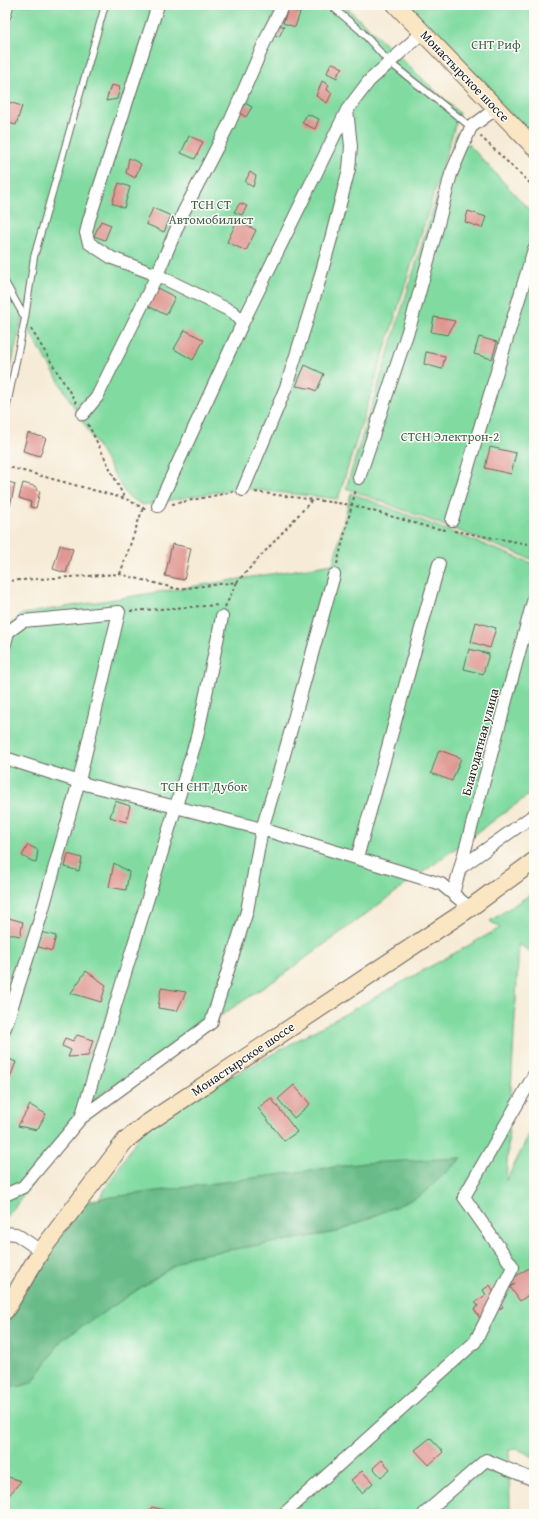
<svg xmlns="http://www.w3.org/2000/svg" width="539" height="1519" font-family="'Gentium Book Plus',serif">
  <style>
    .green { fill: #81dba1; stroke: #4e7c5e }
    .forest { fill: #68bb87; stroke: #426c52 }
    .building { fill: #e09792 }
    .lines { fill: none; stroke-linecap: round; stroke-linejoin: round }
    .lane-casing { stroke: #68645d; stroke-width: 8 }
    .street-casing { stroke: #68645d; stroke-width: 14 }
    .secondary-casing { stroke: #68645d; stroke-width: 19 }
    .path { stroke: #68645d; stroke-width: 2; stroke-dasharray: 3 3; stroke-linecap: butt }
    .lane { stroke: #fff; stroke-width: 6 }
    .street { stroke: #fff; stroke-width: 12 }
    .secondary { stroke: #fbe6c4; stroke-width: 17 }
    .labels { text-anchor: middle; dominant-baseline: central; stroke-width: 3; stroke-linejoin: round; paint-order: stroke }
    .park-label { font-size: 13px; fill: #3f5f4b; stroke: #fdfcf7 }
    .street-label { font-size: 13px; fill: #1c1c1c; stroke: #fdfcf7 }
  </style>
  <rect width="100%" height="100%" fill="#fdfcf7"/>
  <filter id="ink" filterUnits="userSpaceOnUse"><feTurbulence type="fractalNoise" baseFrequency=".025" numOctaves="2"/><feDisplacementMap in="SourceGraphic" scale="8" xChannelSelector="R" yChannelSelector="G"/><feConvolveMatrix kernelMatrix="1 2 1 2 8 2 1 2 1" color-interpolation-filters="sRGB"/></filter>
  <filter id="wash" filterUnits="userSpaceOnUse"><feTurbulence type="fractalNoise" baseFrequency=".012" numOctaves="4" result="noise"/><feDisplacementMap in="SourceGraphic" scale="16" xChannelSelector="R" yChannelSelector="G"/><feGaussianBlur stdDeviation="0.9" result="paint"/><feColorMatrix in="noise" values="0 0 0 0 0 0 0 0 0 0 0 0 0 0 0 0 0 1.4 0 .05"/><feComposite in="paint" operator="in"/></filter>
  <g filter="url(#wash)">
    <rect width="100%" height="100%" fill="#f6ebd6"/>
    <!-- green -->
    <path class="green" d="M5 5H344L459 113 338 499 239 488 143 505 127 496 22 319 5 392Z
      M403 5H534V137Z
      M457 132 534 215V560L346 488Z
      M351 493 534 564V791L281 976 98 1096 5 1220V631L22 614 333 564Z
      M534 892V954L519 944 506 1181 534 1125V1457L518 1449 509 1450 510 1514H5V1349L146 1124 500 928 490 921Z"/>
    <!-- forest -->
    <path class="forest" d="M462 1158 420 1196 337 1232 187 1257 62 1340 32 1383 17 1387 5 1383V1324L83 1201 364 1163Z"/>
    <g id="blocks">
      <!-- building -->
      <path class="building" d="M288 9 300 13 295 27 283 23Z
        M277 23 284 27 279 37 272 33Z
        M333 63 343 68 339 71 337 78 327 73 330 65Z
        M322 81 329 85 327 90 332 93 327 103 316 96Z
        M111 85 120 87 117 99 106 101Z
        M5 101 22 106 16 125 5 122Z
        M243 102 252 107 246 117 238 112Z
        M307 114 319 119 315 129 302 123Z
        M189 136 203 142 195 159 181 153Z
        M129 158 141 164 135 178 126 173Z
        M250 172 256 176 253 187 245 182Z
        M119 183 130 187 124 208 112 203Z
        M240 203 247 206 242 215 234 212Z
        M153 208 171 216 164 232 146 224Z
        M468 211 486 217 482 228 465 222Z
        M101 221 111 225 105 240 94 236Z
        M237 221 256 230 246 251 227 242Z
        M157 288 175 297 166 315 148 306Z
        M434 317 455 321 448 335 431 332Z
        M185 330 204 340 193 360 174 349Z
        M479 337 497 342 492 359 474 354Z
        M426 352 445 356 442 369 424 364Z
        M305 365 324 374 316 392 313 389 296 386Z
        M28 433 46 438 40 456 23 451Z
        M490 447 516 453 511 474 485 468Z
        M5 481 15 484 10 506 5 504Z
        M23 483 37 487 36 490 40 491 36 508 30 507 31 502 19 498Z
        M172 544 191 548 184 580 165 576Z
        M60 545 73 549 66 573 53 569Z
        M476 622 496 628 490 648 471 642Z
        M469 649 489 654 483 674 464 669Z
        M439 750 461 758 452 781 431 773Z
        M115 801 130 806 126 822 110 817Z
        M28 845 38 850 36 863 22 856Z
        M68 854 82 858 79 871 65 867Z
        M114 863 129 872 126 890 109 887Z
        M5 917 23 922 20 936 5 933Z
        M41 932 56 936 52 951 36 946Z
        M86 971 106 985 101 1002 71 993Z
        M161 988 186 992 177 1011 158 1008Z
        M77 1035 93 1040 88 1056 68 1057 71 1050 62 1046 65 1038 73 1041Z
        M5 1057 16 1062 8 1083H5Z
        M294 1085 310 1104 294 1118 278 1099Z
        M271 1098 297 1132 284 1141 258 1108Z
        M30 1105 46 1114 37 1130 18 1126Z
        M530 1267 534 1274V1291L520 1301 510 1287 515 1284 512 1279Z
        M490 1285 503 1307 481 1320 474 1309 478 1306 475 1302 486 1295 483 1290Z
        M430 1438 443 1452 429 1465 415 1450Z
        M382 1460 390 1469 381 1477 373 1468Z
        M362 1471 373 1483 362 1493 351 1480Z
        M5 1476 21 1481 5 1500Z
        M152 1507 174 1512 172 1514H147Z"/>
    </g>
  </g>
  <g filter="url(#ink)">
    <use href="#blocks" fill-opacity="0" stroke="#68645d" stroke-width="1"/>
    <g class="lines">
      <defs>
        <path id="lane" d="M330 5 361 31 389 62 471 127
          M5 282 25 318
          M5 415 25 318 34 257 105 5"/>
        <path id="street" d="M158 5 89 220 86 233 89 243 112 258 157 275 233 312 243 322 347 110 369 81 423 32
          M5 14 7 5
          M83 414 97 397 157 275 184 211 229 124 270 30 283 5
          M359 478 412 319 436 232 451 174 471 127 497 108
          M243 490 286 387 318 285 332 235 349 169 351 146 347 110
          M158 506 243 322
          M452 520 534 249
          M5 644 8 632 23 621 119 612 79 781 40 919 5 1028
          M5 758 89 785 262 829 441 884 470 908
          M357 858 439 564
          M460 868 534 815
          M453 894 534 598
          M81 1118 197 737 222 617
          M5 1195 23 1187 81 1118 211 1023 247 911 262 829 277 780 334 575
          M5 1233 16 1234 41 1251
          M284 1514 475 1342 513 1267 464 1197 534 1075
          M424 1514 486 1460 534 1480"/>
        <path id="secondary" d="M396 5 534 147
          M5 1311 41 1251 125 1141 146 1124 470 908 534 861"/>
      </defs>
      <!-- lane casing -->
      <use href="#lane" class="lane-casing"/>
      <!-- street casing -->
      <use href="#street" class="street-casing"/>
      <!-- secondary casing -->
      <use href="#secondary" class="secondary-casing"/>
      <!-- path -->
      <path class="path" d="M480 136 534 187
        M31 329 77 404
        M88 424 125 499
        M5 466 126 499 143 508H148
        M255 492 352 505 428 527 446 530
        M172 504 233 492
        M454 531 534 545
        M337 564 356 489
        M120 574 143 508
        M5 581 120 574 178 589 237 582 313 499
        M225 607 237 582
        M130 611 219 605"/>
      <!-- lane -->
      <use href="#lane" class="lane"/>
      <!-- street -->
      <use href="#street" class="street"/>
      <!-- secondary -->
      <use href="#secondary" class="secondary"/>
    </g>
  </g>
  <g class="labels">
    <!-- park labels -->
    <g class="park-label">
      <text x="496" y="44">СНТ Риф</text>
      <text x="211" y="204">ТСН СТ<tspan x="211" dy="15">Автомобилист</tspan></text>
      <text x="450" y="436">СТСН Электрон-2</text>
      <text x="204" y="786">ТСН СНТ Дубок</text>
    </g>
    <!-- street labels -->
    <g class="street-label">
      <text transform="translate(465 76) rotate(46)">Монастырское шоссе</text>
      <text transform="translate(480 742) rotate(-75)">Благодатная улица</text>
      <text transform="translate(243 1059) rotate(-34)">Монастырское шоссе</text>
    </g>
  </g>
  <!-- margin -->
  <rect width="539" height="1519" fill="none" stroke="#fdfcf7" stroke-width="20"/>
</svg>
